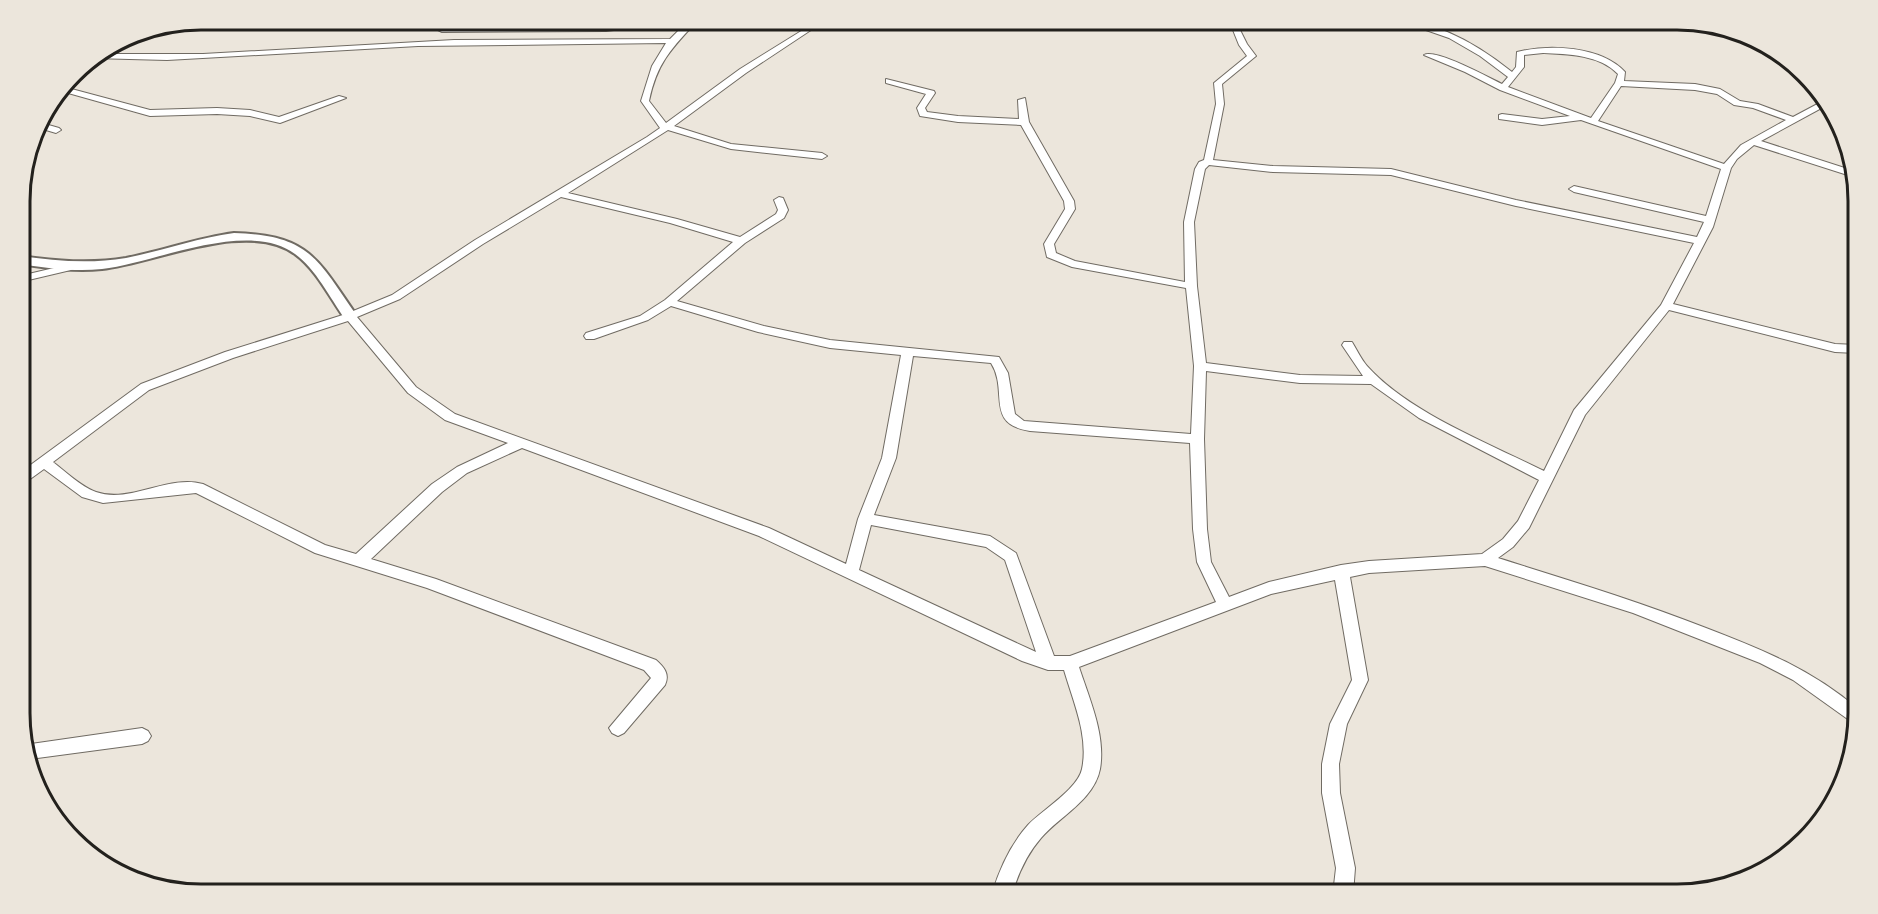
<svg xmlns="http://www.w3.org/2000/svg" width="1878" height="914" font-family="'Fira Sans Condensed',sans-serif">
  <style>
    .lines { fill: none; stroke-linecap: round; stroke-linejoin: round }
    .minor-casing { stroke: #706b63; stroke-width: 2 }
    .tertiary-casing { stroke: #706b63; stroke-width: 4 }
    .minor { fill: #fff; fill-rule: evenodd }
    .tertiary { fill: #fff; fill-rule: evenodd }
    .rim { fill: none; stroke: #23211d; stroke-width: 3 }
  </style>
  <rect width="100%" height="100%" fill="#ece6dc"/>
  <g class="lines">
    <defs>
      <path id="minor" d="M690 20H698C672 48 657 62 649 101L666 123 740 69 819 20H826L746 73 674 126 731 144 822 153 827 156 822 159 731 149 668 130 568 193 677 219 740 237 776 214 778 210 774 200 779 197 783 198 788 210 784 218 745 243 677 301 764 326 830 340 999 357 1008 373 1015 414 1024 421 1191 434 1194 366 1186 288 1072 267 1047 257 1044 244 1065 209 1064 201 1021 125 958 122 920 116 917 108 926 94 886 83V79L934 91 935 93 925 108 927 112 958 116 1019 119 1018 100 1025 98 1029 122 1074 201 1075 209 1054 244 1056 253 1075 261 1185 282 1184 222 1195 169 1199 162 1204 160 1216 104 1214 83 1247 56 1239 45 1229 20H1235L1247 44 1256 56 1222 84 1224 104 1213 160 1273 166 1391 169 1516 200 1697 237 1704 222 1574 192 1569 189 1574 186 1706 216 1721 169 1581 120 1542 125 1499 119V115L1502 114 1542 119 1570 116 1500 90 1465 72 1424 55C1435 48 1488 77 1502 84L1508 77 1480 56 1449 38 1426 30 1378 20C1427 15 1475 42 1512 72L1516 67 1517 52C1549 44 1601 46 1625 72L1624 81 1695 84 1720 89 1740 101 1758 104 1793 117 1825 100 1827 105 1761 141 1854 171 1857 178 1754 145 1737 159 1731 168 1713 227 1673 304 1835 344 1857 345V353L1835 352 1669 310 1585 415 1529 528 1513 547 1498 558C1568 580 1638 601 1706 628 1763 650 1811 669 1858 709L1856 725 1793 680 1760 663 1633 613 1485 566 1369 573 1350 577 1368 680 1347 724 1339 764 1340 793 1355 868 1353 894H1333L1336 868 1322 793V764L1330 724 1352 680 1335 580 1271 594 1079 667C1089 698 1106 735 1100 769 1094 800 1060 816 1041 838 1027 854 1018 874 1012 894H992C999 870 1011 844 1028 825 1042 810 1078 789 1082 769 1089 736 1073 701 1064 670H1048L1022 661 759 536 522 448 467 473 442 492 371 559 436 579 656 660C664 667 670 674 665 685L624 733 618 736 612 733 609 728 651 678 644 670 427 588 315 553 196 493 103 503 82 497 44 469 26 482 21 484V472L141 384 225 352 346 314 392 295 475 240 647 137 660 128 641 101 652 66 666 43 418 46 167 60 92 58 99 54H203L454 40 670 39 680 29 637 27 606 31 442 32 438 30 442 28 606 27 628 22 684 25ZM1543 53C1568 54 1600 55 1618 74L1615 83 1591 118 1508 87 1524 67V55ZM1621 86 1695 90 1717 94 1734 105 1753 108 1786 120 1741 145 1724 164 1598 121ZM1209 165 1273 172 1391 175 1516 206 1694 243 1661 305 1574 410 1544 471C1488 443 1408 412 1367 366 1361 359 1357 350 1352 342H1344L1342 345 1363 376 1300 375 1206 363 1197 286 1194 222 1205 169ZM561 197 670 223 733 242 665 300 640 316 586 333 584 336 586 339H594L648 320 671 306 758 332 830 348 901 355 882 458 858 519 846 564 769 528 455 414 416 387 357 317 400 299 483 244ZM348 321 408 393 445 420 508 443 457 467 432 484 356 554 325 545 203 484C168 474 130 504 96 492 80 486 66 472 53 462L149 390 233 358ZM913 356 991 363C1009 391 984 424 1030 431L1190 443 1193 529 1197 562 1216 602 1070 656H1054L1016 553 990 536 874 515 896 458ZM1206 371 1300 383 1371 384 1419 418 1539 480 1518 521 1503 539 1482 554 1369 561 1341 565 1269 582 1229 597 1211 562 1207 529 1204 439ZM871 525 986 547 1005 560 1036 652 859 570Z
        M64 87 150 110 217 108 250 110 279 117 339 96 346 98 280 123 250 116 217 114 150 116 61 91Z
        M38 122 59 128 61 130 56 133 36 127Z
        M71 264 75 265V269L20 282V276Z
        M142 728 148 731 151 736 148 741 142 744 30 759 24 745Z"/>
      <path id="tertiary" d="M234 233C310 235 317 259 357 316L350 320 345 319C330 298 316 269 295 254 247 219 156 263 102 269 75 272 47 268 20 264V256C56 261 90 264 126 258 162 251 197 238 234 233Z"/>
    </defs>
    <!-- minor casing -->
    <use href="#minor" class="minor-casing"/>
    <!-- tertiary casing -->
    <use href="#tertiary" class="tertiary-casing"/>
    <!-- minor -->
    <use href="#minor" class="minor"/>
    <!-- tertiary -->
    <use href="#tertiary" class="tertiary"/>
  </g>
  <!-- crop -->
  <path d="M0 0H1878V914H0ZM201 30H1677A171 171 0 0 1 1848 201V713A171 171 0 0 1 1677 884H201A171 171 0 0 1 30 713V201A171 171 0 0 1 201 30Z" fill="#ece6dc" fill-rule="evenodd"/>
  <path class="rim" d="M201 30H1677A171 171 0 0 1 1848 201V713A171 171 0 0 1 1677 884H201A171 171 0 0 1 30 713V201A171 171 0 0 1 201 30Z"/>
</svg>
